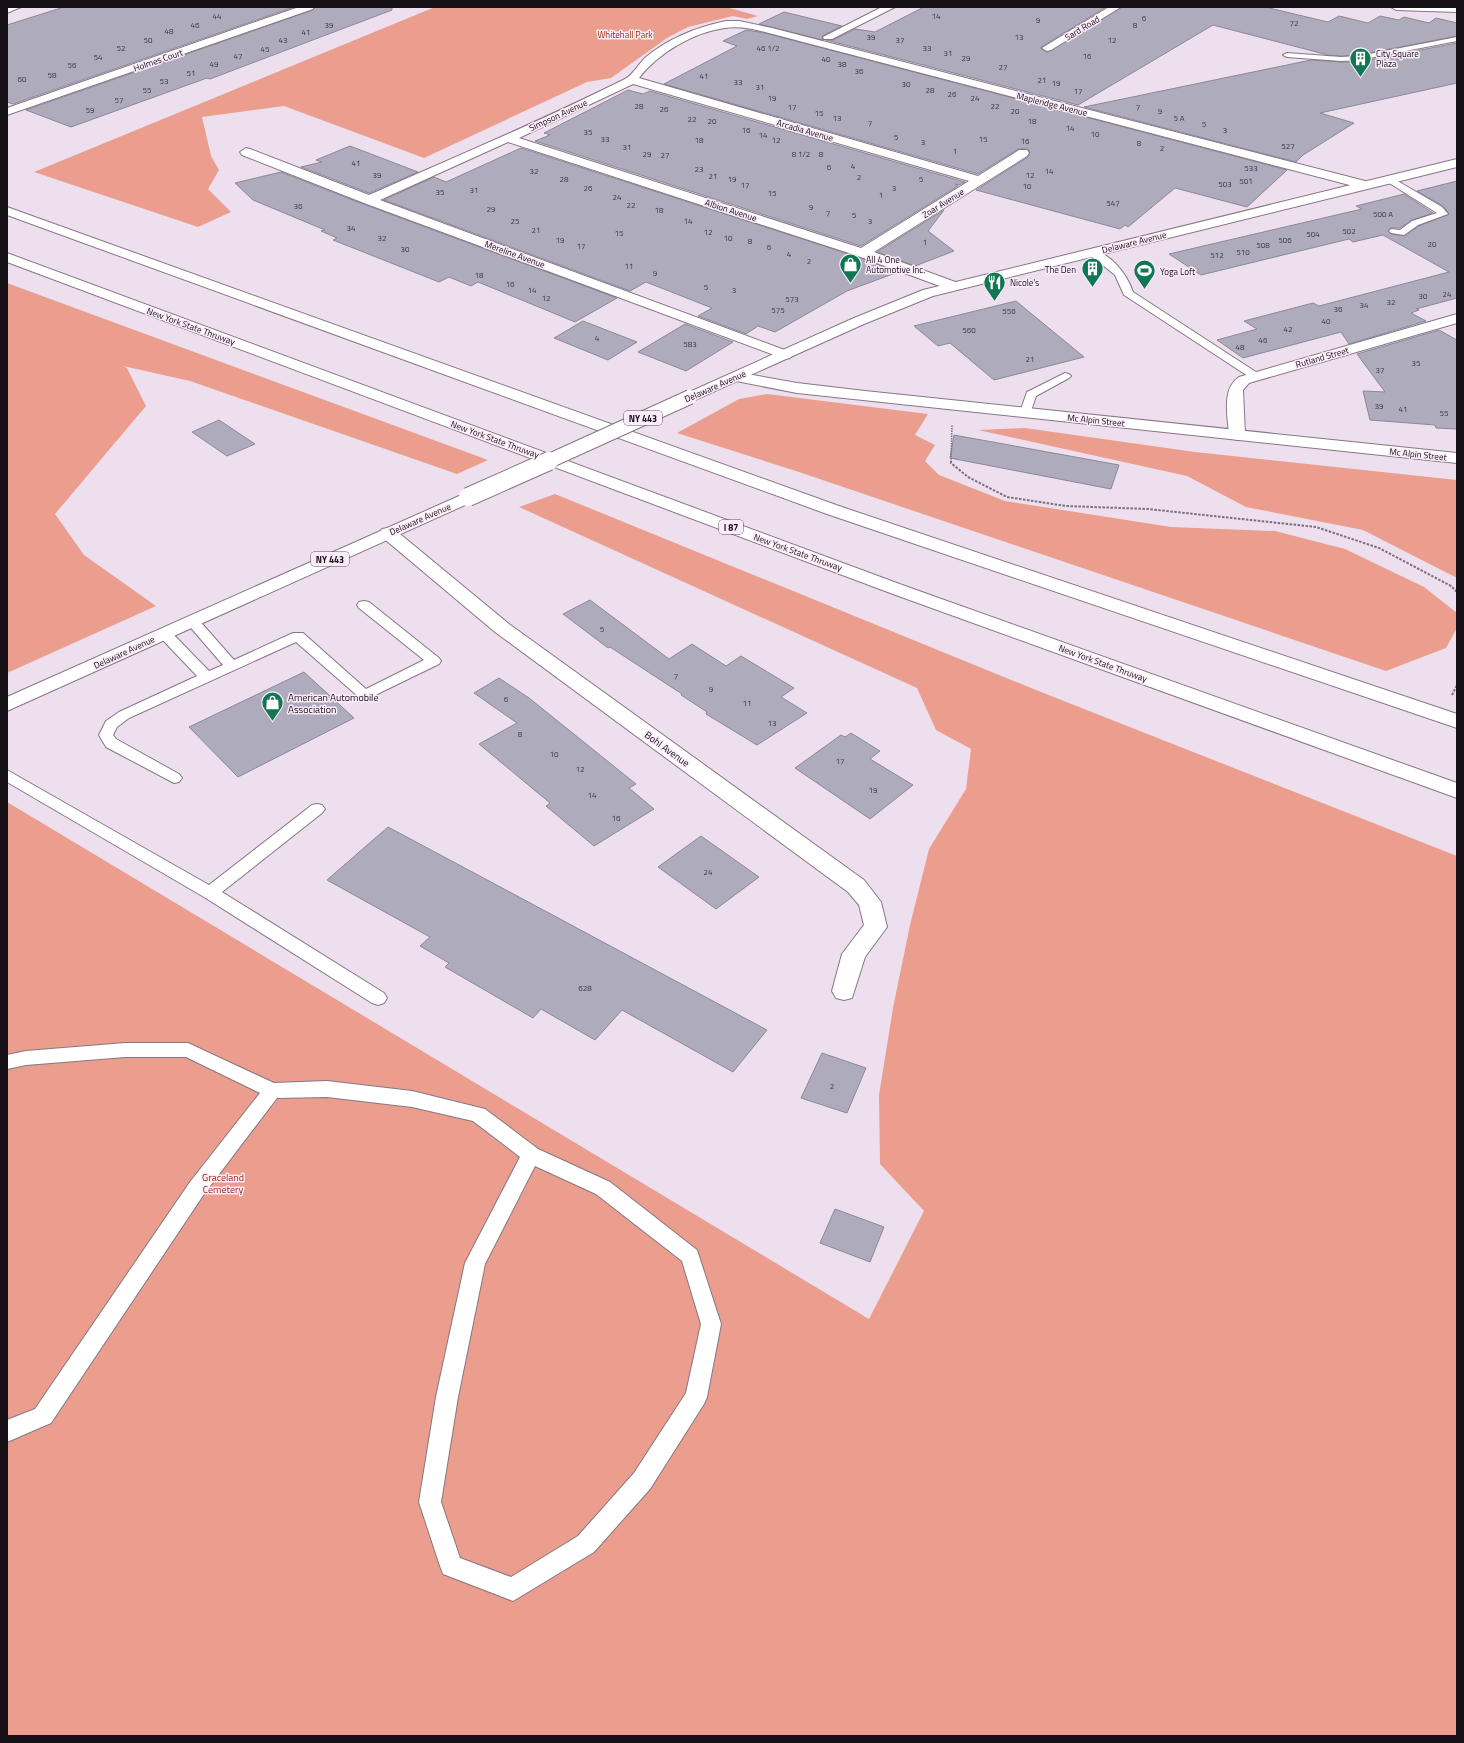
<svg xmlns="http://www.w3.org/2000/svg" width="1464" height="1743" font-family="'Titillium Web',sans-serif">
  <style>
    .green { fill: #eb9e8d }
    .building { fill: #aeabbd; stroke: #8b889a }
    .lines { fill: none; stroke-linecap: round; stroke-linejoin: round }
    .service-casing { stroke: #857784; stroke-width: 2 }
    .minor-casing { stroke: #857784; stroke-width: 2 }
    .tertiary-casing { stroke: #857784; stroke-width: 2 }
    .primary-casing { stroke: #857784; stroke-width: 2 }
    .motorway-casing { stroke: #857784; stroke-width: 2 }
    .path-far1 { stroke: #7a707a; stroke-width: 1.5; stroke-dasharray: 1.5 1; stroke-linecap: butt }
    .path { stroke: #7a707a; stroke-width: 2; stroke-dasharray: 2.5 1.5; stroke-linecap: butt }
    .service { fill: #fff; fill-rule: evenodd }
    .minor { fill: #fff; fill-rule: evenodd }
    .tertiary { fill: #fff; fill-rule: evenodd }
    .primary { fill: #fff; fill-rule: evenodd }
    .motorway { fill: #fff; fill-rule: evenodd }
    .primary-bridge-far1-casing { stroke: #857784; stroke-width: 16; stroke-linecap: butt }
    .primary-bridge-casing { stroke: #857784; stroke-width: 20; stroke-linecap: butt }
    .primary-bridge-far1 { stroke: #fff; stroke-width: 14 }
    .primary-bridge { stroke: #fff; stroke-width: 18 }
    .labels { text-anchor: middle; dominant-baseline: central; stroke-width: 3; stroke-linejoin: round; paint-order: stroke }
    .number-label { font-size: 8px; fill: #3c3840 }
    .far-street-label { font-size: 9px; fill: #161116; stroke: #fcecfb }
    .far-park-label { font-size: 9px; fill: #961f03; stroke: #fcecfb }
    .far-poi-label { font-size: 9px; fill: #161116; stroke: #fcecfb; text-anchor: start }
    .shield { fill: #fcecfb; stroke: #5b535b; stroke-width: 1 }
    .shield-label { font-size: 9px; font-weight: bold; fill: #161116 }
    .poi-label { font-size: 10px; fill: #161116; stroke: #fcecfb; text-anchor: start }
    .street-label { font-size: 10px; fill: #161116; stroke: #fcecfb }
    .park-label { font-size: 10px; fill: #961f03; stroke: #fcecfb }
  </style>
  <rect width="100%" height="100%" fill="#eedfee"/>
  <!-- green -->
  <path class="green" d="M435 7H726L758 16 747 19 733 16 688 27 667 38 611 78 587 82 424 158 284 106 202 117 211 156 219 170 208 189 231 212 198 227 34 172Z
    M7 283 488 460 457 474 190 381 123 366 127 368 146 406 55 514 84 555 156 606 7 673Z
    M767 394 928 414 915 435 935 445 925 461 939 475 1005 501 1171 527 1275 531 1345 549 1424 587 1457 613V628L1446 648 1386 671 796 471 677 433 739 399Z
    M1025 428 1195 452 1457 480V578L1363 530 1246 507 1187 476 978 430Z
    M555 494 1041 692 1457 856V1736H7V802L869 1319 924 1211 880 1164 879 1095 893 1008 910 925 929 849 966 789 971 749 936 730 917 688 519 507Z"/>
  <!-- building -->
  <path class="building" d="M64 7H294L13 104 7 102V25Z
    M315 7H392V10L210 79 207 78 71 127 26 110 313 10Z
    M924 7H1106L1041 47V49L1047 52 1122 7H1265L1328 22 1339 16 1368 23 1380 16 1399 20 1404 17 1429 23 1436 18 1457 23V36L1359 55 1341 56 1328 55 1213 25 1078 105 826 40H833L855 29 875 32Z
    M784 12 817 20 842 26 822 36 823 40 759 24Z
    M746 30 765 33 1287 170 1247 207 1175 188 1128 227 1125 225 1120 229 976 190 1028 157 1030 152 1027 148 1018 149 978 174 664 84 737 46 723 41Z
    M1457 43V83L1320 113 1354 123 1303 155 1296 162 1084 107 1311 60 1341 62H1359Z
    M628 90 643 94 650 91 965 182 959 185 955 184 958 186 861 246 535 141 550 135 544 133Z
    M350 146 418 172 369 193 301 167 322 162 316 160Z
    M521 148 858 257 898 272 847 291 775 332 758 326 746 334 698 316 712 308 646 282 630 291 384 200 434 177 446 182Z
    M281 172 363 204 617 298 575 322 478 282 471 286 449 277 439 282 333 240 337 238 321 231 325 230 253 200 235 183Z
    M1457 181V298L1416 309 1419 310 1411 313 1426 321 1349 344 1341 332 1243 358 1217 340 1257 329 1244 321 1313 303 1319 306 1449 272 1383 235 1353 242 1349 239 1316 247 1201 275 1169 254 1362 209 1356 206 1404 194 1433 213 1412 220 1400 228H1391L1388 231 1391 234 1405 236 1419 226 1449 214 1443 206 1417 191Z
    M944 210 928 231 954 251 915 266 877 252Z
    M1016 301 1084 357 994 380 950 343 938 346 914 326Z
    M583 321 637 342 608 360 554 338Z
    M685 324 733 342 686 371 638 352Z
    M1439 330 1457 340V429L1436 428 1435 425 1370 420 1363 391 1385 392 1357 354Z
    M219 420 255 444 227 456 192 432Z
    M954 435 1119 465 1111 489 950 458Z
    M590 600 669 659 692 644 726 666 741 656 794 688 781 697 807 713 757 745 706 714 707 712 681 695 682 694 610 647 608 648 563 614Z
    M304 672 354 718 238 777 189 727Z
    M499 678 529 698 636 784 629 788 654 809 594 846 546 806 550 803 479 744 517 723 474 693Z
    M851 733 880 751 870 759 913 785 870 819 795 768 841 735 845 737Z
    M388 827 519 897 767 1030 733 1072 622 1010 595 1040 541 1009 533 1018 445 967 449 963 420 946 430 937 327 880Z
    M701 836 759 877 716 909 658 867Z
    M822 1053 866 1068 847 1113 801 1098Z
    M835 1209 884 1227 870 1262 820 1243Z"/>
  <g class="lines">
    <defs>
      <path id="service" d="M1457 37V41L1359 60 1341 61 1287 57 1283 55 1287 53 1341 57 1359 56Z
        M1389 176 1442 207 1448 214 1418 225 1404 235 1391 233 1389 231 1391 229 1400 230 1412 221 1437 213 1386 181 1384 179Z
        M1092 249C1111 254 1127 274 1133 292L1259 374 1261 376 1259 378H1251L1124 295 1115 275 1089 254 1087 252Z
        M1065 373 1069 374 1071 376 1069 378 1036 396 1030 414H1022L1020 412 1027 392Z
        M364 601 369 602 439 658 441 661 439 664 365 700 360 698 296 642 129 718 117 727 113 735 116 739 179 774 182 778 179 782 174 783 106 747 99 735 106 721 119 712 197 676 159 636 157 633 159 630H169L209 671 223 665 185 621 187 618H197L234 660 293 633H303L366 689 424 660 359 608 357 605 359 602Z
        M7 770 209 885 312 805 317 804 322 805 325 809 322 813 222 892 384 993 387 998 384 1003 378 1005 372 1003 204 897 7 782Z
        M125 1043H188L274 1083 327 1081 412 1091 485 1109 538 1149 610 1182 697 1250 721 1324 707 1397 704 1404 650 1489 594 1552 513 1601 443 1574 440 1566 419 1502 436 1397 465 1263 520 1157 473 1121 412 1107 327 1097 277 1098 204 1194 51 1423 7 1442V1420L35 1409 190 1182 260 1093 186 1057H125L26 1065 7 1069V1055L26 1051ZM535 1166 596 1194 682 1261 701 1324 686 1393 634 1473 578 1536 511 1577 460 1558 441 1502 458 1397 485 1264Z"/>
      <path id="minor" d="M7 7H21L7 13Z
        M299 7H314L313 9 7 115V108Z
        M882 7H895L832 39H824L823 37Z
        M1109 7H1121L1051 50 1047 51 1042 48Z
        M726 21H739L772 28 1369 182 1371 185 1365 189 1361 188 765 32C752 29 739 26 725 28 694 32 658 53 639 78L978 176 1019 150H1027L1029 153 1027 156 874 252 958 283 960 286 958 289H948L858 256 508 142 380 200 790 352 792 355 790 358 785 359 364 203 242 155 240 152 246 148 250 149 369 195C455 157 541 121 625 79 633 75 639 63 646 57 669 38 697 27 726 21ZM633 84 969 181 861 248 519 138Z
        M1457 314V323L1249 383 1243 390 1245 435 1243 438 1237 440 1231 438 1229 435C1228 416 1221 389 1239 377Z
        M388 528 394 529 509 624 864 880 881 902 887 927 865 957 852 998 844 1000 836 998 832 991 842 954 864 925 859 905 848 892 495 632 382 537 379 533 382 529Z"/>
      <path id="tertiary" d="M1391 7H1457V12L1396 10Z
        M736 372 797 383 865 391 1457 453V463L797 393 731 380 728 377 731 374Z"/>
      <path id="primary" d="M1457 159V167L933 296 864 324 695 400H685L682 397 685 394 854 318 923 290Z
        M468 492 474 493 476 497 474 501 7 711V697Z"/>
      <path id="motorway" d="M7 207 839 506 1457 714V728L827 514 7 215Z
        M7 253 905 586 1457 783V798L893 594 7 262Z"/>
    </defs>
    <!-- service casing -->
    <use href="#service" class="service-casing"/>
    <!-- minor casing -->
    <use href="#minor" class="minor-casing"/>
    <!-- tertiary casing -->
    <use href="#tertiary" class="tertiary-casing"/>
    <!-- primary casing -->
    <use href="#primary" class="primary-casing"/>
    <!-- motorway casing -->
    <use href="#motorway" class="motorway-casing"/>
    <!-- path-far1 -->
    <path class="path-far1" d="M951 462 952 425"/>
    <!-- path -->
    <path class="path" d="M951 461V463L968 477 1007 497 1066 506 1148 509 1316 527 1379 548 1451 586 1457 592
      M1452 695 1457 685"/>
    <!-- service -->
    <use href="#service" class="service"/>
    <!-- minor -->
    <use href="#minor" class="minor"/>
    <!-- tertiary -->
    <use href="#tertiary" class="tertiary"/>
    <!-- primary -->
    <use href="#primary" class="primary"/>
    <!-- motorway -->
    <use href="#motorway" class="motorway"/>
    <defs>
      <path id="primary-bridge-far1" d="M547 462 690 397"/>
      <path id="primary-bridge" d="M468 497 549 461"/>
    </defs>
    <!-- primary-bridge-far1 casing -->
    <use href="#primary-bridge-far1" class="primary-bridge-far1-casing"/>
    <!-- primary-bridge casing -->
    <use href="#primary-bridge" class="primary-bridge-casing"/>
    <!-- primary-bridge-far1 -->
    <use href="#primary-bridge-far1" class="primary-bridge-far1"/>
    <!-- primary-bridge -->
    <use href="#primary-bridge" class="primary-bridge"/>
  </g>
  <!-- icons -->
  <defs>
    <symbol id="building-pin" viewBox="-11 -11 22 30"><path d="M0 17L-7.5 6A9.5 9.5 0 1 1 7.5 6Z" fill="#0f7852" stroke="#fcecfb"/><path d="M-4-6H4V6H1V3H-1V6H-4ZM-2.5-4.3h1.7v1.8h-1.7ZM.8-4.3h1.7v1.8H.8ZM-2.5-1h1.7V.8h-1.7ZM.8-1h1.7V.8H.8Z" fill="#fff"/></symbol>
    <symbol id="shop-pin" viewBox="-11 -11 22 30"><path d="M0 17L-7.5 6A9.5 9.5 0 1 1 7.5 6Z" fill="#0f7852" stroke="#fcecfb"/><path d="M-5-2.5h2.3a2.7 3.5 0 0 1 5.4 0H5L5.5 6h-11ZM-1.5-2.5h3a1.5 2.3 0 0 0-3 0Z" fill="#fff"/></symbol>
    <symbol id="stadium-pin" viewBox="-11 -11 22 30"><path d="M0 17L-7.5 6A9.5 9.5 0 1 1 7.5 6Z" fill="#0f7852" stroke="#fcecfb"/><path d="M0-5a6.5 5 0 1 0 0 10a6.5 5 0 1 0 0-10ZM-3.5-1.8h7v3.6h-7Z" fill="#fff"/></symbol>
    <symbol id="restaurant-pin" viewBox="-11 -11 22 30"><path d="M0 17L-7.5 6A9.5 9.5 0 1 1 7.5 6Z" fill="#0f7852" stroke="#fcecfb"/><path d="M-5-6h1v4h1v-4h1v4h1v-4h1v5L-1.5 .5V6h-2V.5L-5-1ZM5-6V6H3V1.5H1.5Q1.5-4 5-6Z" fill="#fff"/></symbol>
  </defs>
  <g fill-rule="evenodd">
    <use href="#building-pin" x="1348" y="46" width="25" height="34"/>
    <use href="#shop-pin" x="838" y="252" width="25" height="34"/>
    <use href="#building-pin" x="1080" y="256" width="25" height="34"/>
    <use href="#stadium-pin" x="1132" y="258" width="25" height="34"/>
    <use href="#restaurant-pin" x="982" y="270" width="25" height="34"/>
    <use href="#shop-pin" x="260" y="690" width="25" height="34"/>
  </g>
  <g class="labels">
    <!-- number labels -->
    <g class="number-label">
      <text x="217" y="16">44</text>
      <text x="936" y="16">14</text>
      <text x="1144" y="18">6</text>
      <text x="1038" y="20">9</text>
      <text x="1294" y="23">72</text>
      <text x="195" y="25">46</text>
      <text x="329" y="25">39</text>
      <text x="1135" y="25">8</text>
      <text x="169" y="31">48</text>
      <text x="306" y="32">41</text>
      <text x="871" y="37">39</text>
      <text x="1019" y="37">13</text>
      <text x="148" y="40">50</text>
      <text x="283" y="40">43</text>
      <text x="900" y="40">37</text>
      <text x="1112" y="40">12</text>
      <text x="121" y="48">52</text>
      <text x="768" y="48">46 1/2</text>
      <text x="927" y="48">33</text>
      <text x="265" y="49">45</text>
      <text x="948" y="53">31</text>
      <text x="238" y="56">47</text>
      <text x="1087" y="56">16</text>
      <text x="98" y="57">54</text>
      <text x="966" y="58">29</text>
      <text x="826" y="59">40</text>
      <text x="214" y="64">49</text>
      <text x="842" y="64">38</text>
      <text x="72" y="65">56</text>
      <text x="1003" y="67">27</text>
      <text x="859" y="71">36</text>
      <text x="191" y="73">51</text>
      <text x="52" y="75">58</text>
      <text x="704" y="76">41</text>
      <text x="22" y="79">60</text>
      <text x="1042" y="80">21</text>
      <text x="164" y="81">53</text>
      <text x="738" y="82">33</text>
      <text x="1056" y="83">19</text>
      <text x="906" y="84">30</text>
      <text x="760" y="87">31</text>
      <text x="147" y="90">55</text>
      <text x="930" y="90">28</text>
      <text x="1078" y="91">17</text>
      <text x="952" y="94">26</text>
      <text x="772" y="98">19</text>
      <text x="975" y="98">24</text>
      <text x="119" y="100">57</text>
      <text x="639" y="106">28</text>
      <text x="995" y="106">22</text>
      <text x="792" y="107">17</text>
      <text x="1138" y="107">7</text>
      <text x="664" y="109">26</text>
      <text x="90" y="110">59</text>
      <text x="1015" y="111">20</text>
      <text x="1160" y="111">9</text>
      <text x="819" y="113">15</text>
      <text x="837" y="118">13</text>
      <text x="1179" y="118">5 A</text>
      <text x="692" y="119">22</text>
      <text x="712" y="121">20</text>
      <text x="1032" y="121">18</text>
      <text x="870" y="123">7</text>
      <text x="1204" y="124">5</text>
      <text x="1070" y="128">14</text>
      <text x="746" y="130">16</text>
      <text x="1225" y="130">3</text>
      <text x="588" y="132">35</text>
      <text x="1095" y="134">10</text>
      <text x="763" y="135">14</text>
      <text x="896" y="137">5</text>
      <text x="605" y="139">33</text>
      <text x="983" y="139">15</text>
      <text x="699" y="140">18</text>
      <text x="776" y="140">12</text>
      <text x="1025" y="141">16</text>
      <text x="923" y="142">3</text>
      <text x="1139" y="143">8</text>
      <text x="1288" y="146">527</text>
      <text x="627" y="147">31</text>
      <text x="1162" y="148">2</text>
      <text x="955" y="151">1</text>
      <text x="647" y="154">29</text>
      <text x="801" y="154">8 1/2</text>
      <text x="821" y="154">8</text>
      <text x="665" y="155">27</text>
      <text x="356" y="163">41</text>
      <text x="853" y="166">4</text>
      <text x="829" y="167">6</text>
      <text x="1251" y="168">533</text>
      <text x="699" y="169">23</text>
      <text x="534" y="171">32</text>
      <text x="1049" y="171">14</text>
      <text x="377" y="175">39</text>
      <text x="1030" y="175">12</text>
      <text x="713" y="176">21</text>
      <text x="859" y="177">2</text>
      <text x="564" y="179">28</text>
      <text x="732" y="179">19</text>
      <text x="921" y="179">5</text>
      <text x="1246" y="181">501</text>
      <text x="1225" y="184">503</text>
      <text x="745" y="185">17</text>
      <text x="1027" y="186">10</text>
      <text x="588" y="188">26</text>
      <text x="894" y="188">3</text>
      <text x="474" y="190">31</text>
      <text x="440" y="192">35</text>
      <text x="772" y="193">15</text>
      <text x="881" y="195">1</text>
      <text x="617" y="197">24</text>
      <text x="1113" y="203">547</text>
      <text x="631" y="205">22</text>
      <text x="298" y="206">36</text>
      <text x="811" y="207">9</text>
      <text x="491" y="209">29</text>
      <text x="659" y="210">18</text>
      <text x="828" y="213">7</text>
      <text x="1383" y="214">500 A</text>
      <text x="854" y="215">5</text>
      <text x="515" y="221">25</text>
      <text x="688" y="221">14</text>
      <text x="870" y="221">3</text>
      <text x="351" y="228">34</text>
      <text x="536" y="230">21</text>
      <text x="1349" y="231">502</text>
      <text x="708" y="232">12</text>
      <text x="619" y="233">15</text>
      <text x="1313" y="234">504</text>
      <text x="382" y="238">32</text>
      <text x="728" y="238">10</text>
      <text x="560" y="240">19</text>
      <text x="1285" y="240">506</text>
      <text x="750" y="241">8</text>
      <text x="925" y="242">1</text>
      <text x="1432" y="244">20</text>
      <text x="1263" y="245">508</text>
      <text x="581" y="246">17</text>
      <text x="769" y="247">6</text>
      <text x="405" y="249">30</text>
      <text x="1243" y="252">510</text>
      <text x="789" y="254">4</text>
      <text x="1217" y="255">512</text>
      <text x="809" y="261">2</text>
      <text x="629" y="266">11</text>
      <text x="655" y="273">9</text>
      <text x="479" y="275">18</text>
      <text x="510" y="284">16</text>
      <text x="706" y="287">5</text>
      <text x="532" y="290">14</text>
      <text x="734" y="290">3</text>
      <text x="1447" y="294">24</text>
      <text x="1423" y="296">30</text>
      <text x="546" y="298">12</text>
      <text x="792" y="299">573</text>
      <text x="1391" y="302">32</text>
      <text x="1364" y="305">34</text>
      <text x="1338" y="309">36</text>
      <text x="778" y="310">575</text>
      <text x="1009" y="311">556</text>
      <text x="1326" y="321">40</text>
      <text x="1288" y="329">42</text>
      <text x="969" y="330">560</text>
      <text x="597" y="338">4</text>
      <text x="1263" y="340">46</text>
      <text x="690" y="344">583</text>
      <text x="1240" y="347">48</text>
      <text x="1030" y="359">21</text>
      <text x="1416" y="363">35</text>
      <text x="1380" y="370">37</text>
      <text x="1379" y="406">39</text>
      <text x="1403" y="409">41</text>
      <text x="1444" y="413">55</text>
      <text x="602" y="629">5</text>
      <text x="676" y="676">7</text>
      <text x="711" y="689">9</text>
      <text x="506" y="699">6</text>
      <text x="747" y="703">11</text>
      <text x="772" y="723">13</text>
      <text x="520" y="734">8</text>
      <text x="554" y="754">10</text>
      <text x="840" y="761">17</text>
      <text x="580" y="769">12</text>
      <text x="873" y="790">19</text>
      <text x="592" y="795">14</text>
      <text x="616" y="818">16</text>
      <text x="708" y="872">24</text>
      <text x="585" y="988">628</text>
      <text x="832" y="1086">2</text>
    </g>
    <!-- far-street labels -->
    <g class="far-street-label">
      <text transform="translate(1082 28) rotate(-31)">Sard Road</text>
      <text transform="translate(158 60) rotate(-19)">Holmes Court</text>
      <text transform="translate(1052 104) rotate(14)">Mapleridge Avenue</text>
      <text transform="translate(558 115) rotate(-25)">Simpson Avenue</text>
      <text transform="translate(805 130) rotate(16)">Arcadia Avenue</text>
      <text transform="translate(943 203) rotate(-32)">Zoar Avenue</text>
      <text transform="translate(731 210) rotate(18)">Albion Avenue</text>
      <text transform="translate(1134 242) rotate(-14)">Delaware Avenue</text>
      <text transform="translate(515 254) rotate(20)">Mereline Avenue</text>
      <text transform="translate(191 326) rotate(20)">New York State Thruway</text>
      <text transform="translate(1322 357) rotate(-16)">Rutland Street</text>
      <text transform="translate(715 386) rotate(-24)">Delaware Avenue</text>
      <text transform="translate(1096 420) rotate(6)">Mc Alpin Street</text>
      <text transform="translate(495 439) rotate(20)">New York State Thruway</text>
      <text transform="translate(1418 454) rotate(6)">Mc Alpin Street</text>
      <text transform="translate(420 519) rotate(-24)">Delaware Avenue</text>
      <text transform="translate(798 552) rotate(20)">New York State Thruway</text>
      <text transform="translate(124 652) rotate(-25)">Delaware Avenue</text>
      <text transform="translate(1103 663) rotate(20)">New York State Thruway</text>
    </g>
    <!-- far-park labels -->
    <g class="far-park-label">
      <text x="625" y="34">Whitehall Park</text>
    </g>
    <!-- far-poi labels -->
    <g class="far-poi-label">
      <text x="1376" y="53">City Square<tspan x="1376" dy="10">Plaza</tspan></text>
      <text x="866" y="259">All 4 One<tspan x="866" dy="10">Automotive Inc.</tspan></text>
      <text x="1076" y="269" text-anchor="end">The Den</text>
      <text x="1160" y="271">Yoga Loft</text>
      <text x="1010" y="282">Nicole's</text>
    </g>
    <!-- shield labels -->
    <g class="shield">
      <rect x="624" y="411" width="38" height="14" rx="3"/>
      <rect x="719" y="520" width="24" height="14" rx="3"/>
      <rect x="311" y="552" width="38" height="14" rx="3"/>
    </g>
    <g class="shield-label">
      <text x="643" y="418">NY 443</text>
      <text x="731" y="527">I 87</text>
      <text x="330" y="559">NY 443</text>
    </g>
    <!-- poi labels -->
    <g class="poi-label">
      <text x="288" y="697">American Automobile<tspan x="288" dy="12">Association</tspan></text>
    </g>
    <!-- street labels -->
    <g class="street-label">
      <text transform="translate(667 749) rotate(36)">Bohl Avenue</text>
    </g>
    <!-- park labels -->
    <g class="park-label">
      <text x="223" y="1177">Graceland<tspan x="223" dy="12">Cemetery</tspan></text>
    </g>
  </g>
  <!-- border -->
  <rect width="1464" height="1743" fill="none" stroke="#161116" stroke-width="16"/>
</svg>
